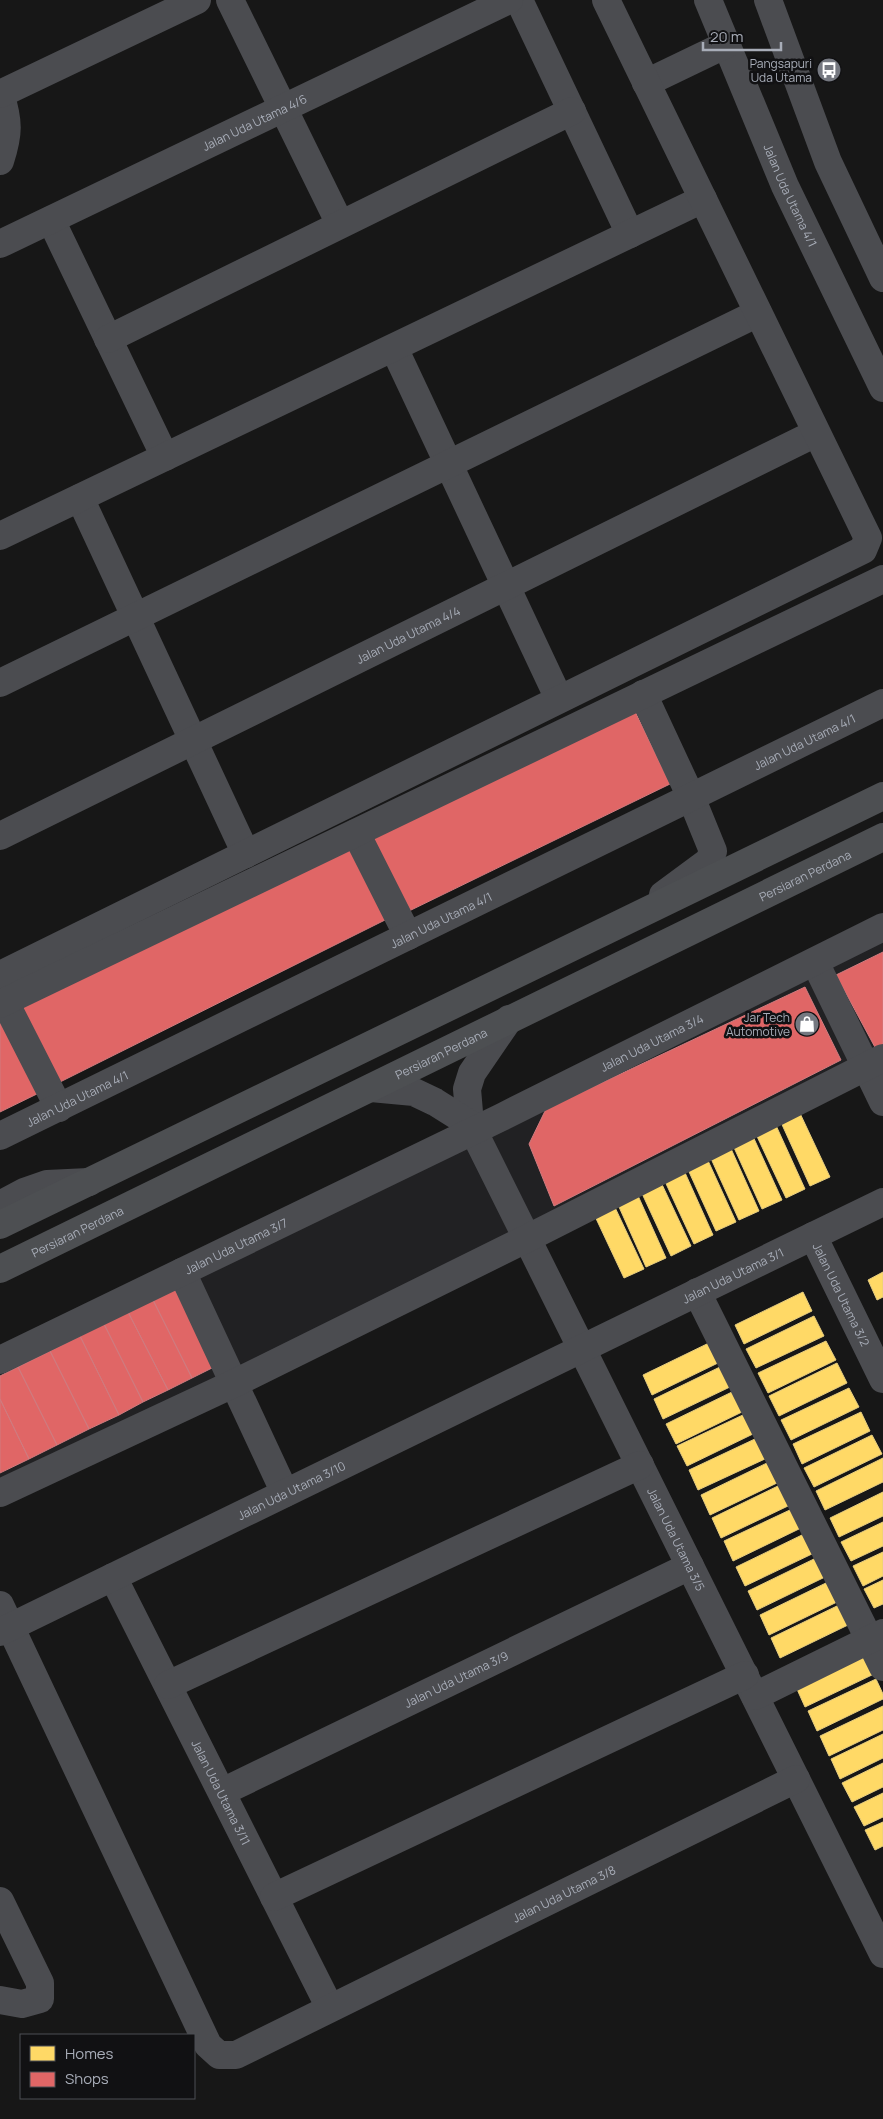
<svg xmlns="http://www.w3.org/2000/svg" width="883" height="2119" font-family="Manrope,sans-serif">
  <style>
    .built { fill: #212123 }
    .homes { fill: #ffd966; stroke: #e5cc7f }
    .shops { fill: #e06666; stroke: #cf7b7f }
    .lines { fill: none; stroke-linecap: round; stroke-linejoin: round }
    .minor { stroke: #4b4c50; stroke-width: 28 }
    .major { stroke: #4d4f52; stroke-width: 28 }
    .labels { text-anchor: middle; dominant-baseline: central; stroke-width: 5; stroke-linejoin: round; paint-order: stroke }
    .poi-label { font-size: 12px; fill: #a8adb8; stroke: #111113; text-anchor: end }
    .street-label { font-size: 12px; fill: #a8adb8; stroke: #111113 }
  </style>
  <rect width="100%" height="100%" fill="#171717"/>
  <!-- built -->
  <path class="built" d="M883 937V1066L0 1499V1370Z"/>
  <!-- homes -->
  <path class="homes" d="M798 1109 830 1177 810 1186 779 1118Z
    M774 1121 805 1189 786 1198 754 1130Z
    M751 1132 782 1200 762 1209 731 1141Z
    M728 1142 759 1211 739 1220 708 1152Z
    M705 1154 736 1222 716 1231 685 1163Z
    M682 1166 713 1235 694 1244 662 1175Z
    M659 1178 691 1246 671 1256 639 1187Z
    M635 1189 666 1258 646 1267 615 1198Z
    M612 1201 644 1269 624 1278 592 1210Z
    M883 1272V1297L877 1300 868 1280Z
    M803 1292 812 1311 744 1344 735 1325Z
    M814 1316 824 1336 756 1368 746 1349Z
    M826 1341 836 1360 768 1393 758 1373Z
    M711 1342 720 1362 652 1395 643 1375Z
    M837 1363 847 1383 779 1416 769 1396Z
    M722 1366 732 1386 663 1419 654 1399Z
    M849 1388 859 1407 791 1440 781 1420Z
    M734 1391 744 1411 676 1444 666 1424Z
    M861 1412 870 1431 802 1464 793 1444Z
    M745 1414 755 1433 687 1466 677 1446Z
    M872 1435 882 1454 814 1487 804 1468Z
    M757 1438 767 1458 698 1490 689 1470Z
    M883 1458V1482L825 1510 816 1491Z
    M769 1462 779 1482 710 1515 701 1495Z
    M780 1485 790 1505 721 1538 712 1518Z
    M883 1492V1516L839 1537 830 1518Z
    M792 1509 801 1528 733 1561 724 1541Z
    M883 1522V1546L851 1561 841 1542Z
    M804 1534 814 1553 745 1586 736 1567Z
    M883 1552V1576L863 1586 853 1566Z
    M816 1558 825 1577 757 1610 748 1591Z
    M883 1580V1604L874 1608 864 1589Z
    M828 1582 837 1602 769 1635 760 1615Z
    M839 1605 848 1625 780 1658 771 1638Z
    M864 1655 874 1674 805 1707 796 1687Z
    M876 1679 883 1694V1699L817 1731 808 1711Z
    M883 1706V1730L829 1756 820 1736Z
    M883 1734V1758L840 1779 831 1759Z
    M883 1763V1787L852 1802 842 1783Z
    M883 1793V1817L864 1826 854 1807Z
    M883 1822V1846L875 1850 865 1830Z"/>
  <!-- shops -->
  <path class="shops" d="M632 705 670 784 409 911 370 832Z
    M350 839 389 918 58 1083 19 1004Z
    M883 952V1048L877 1051 836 975Z
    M805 987 841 1060 554 1206 529 1144 546 1109Z
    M0 1014 43 1091 0 1112Z
    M175 1289 214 1367 192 1378 153 1300Z
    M153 1300 192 1378 168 1390 128 1312Z
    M128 1312 168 1390 143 1402 104 1324Z
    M104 1324 143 1402 119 1415 80 1336Z
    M80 1336 119 1415 89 1429 50 1351Z
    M50 1351 89 1429 57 1445 18 1367Z
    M18 1367 57 1445 29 1459 0 1399V1376Z
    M0 1399 29 1459 0 1473Z"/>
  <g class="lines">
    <!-- minor -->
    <g class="minor">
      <path d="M230 0 340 224"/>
      <path d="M519 0 630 234"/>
      <path id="s1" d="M708 0 785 186 883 388"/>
      <path d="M768 0 828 162 883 278"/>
      <path d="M646 83 727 44"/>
      <path d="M0 93C9 122 9 133 0 161"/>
      <path d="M0 94 197 0"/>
      <path d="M51 220 165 457"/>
      <path id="s2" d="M0 244 509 0"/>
      <path d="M108 339 572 111"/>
      <path d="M394 348 559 699"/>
      <path d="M80 498 246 854"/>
      <path d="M0 536 703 199"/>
      <path d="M0 683 758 313"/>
      <path d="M643 694 691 797 713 851 709 861 663 895"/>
      <path d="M356 833 408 936"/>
      <path id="s3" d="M0 836 816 433"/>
      <path d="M815 962 883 1102"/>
      <path d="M0 975 863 550 868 538 606 0"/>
      <path d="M5 1002 59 1108"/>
      <path d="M0 1004 883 579"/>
      <path id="s4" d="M509 1019 472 1073 467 1089 470 1124 883 1954"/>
      <path d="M371 1088 414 1092 435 1102 470 1124"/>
      <path id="s5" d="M0 1136 883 703"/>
      <path d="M0 1205 24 1192 47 1184 89 1182"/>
      <path id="s6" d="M813 1236 883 1379"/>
      <path d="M182 1272 285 1493"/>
      <path d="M697 1292 883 1667"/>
      <path id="s7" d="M0 1360 502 1117 883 927"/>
      <path d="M0 1493 235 1383 528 1238 883 1058"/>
      <path id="s8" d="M113 1577 330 2008"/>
      <path id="s9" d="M0 1605 208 2045 219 2055H236L796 1779"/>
      <path id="s10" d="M0 1632 883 1202"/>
      <path d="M168 1685 640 1465"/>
      <path d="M755 1696 883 1633"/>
      <path id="s11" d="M222 1792 690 1566"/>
      <path d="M274 1897 745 1675"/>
      <path d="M0 1901 40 1983V1999L22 2004 0 2000"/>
    </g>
    <!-- major -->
    <g class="major">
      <path d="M0 1225 883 796"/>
      <path id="s12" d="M0 1269 883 837"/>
    </g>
  </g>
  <!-- icons -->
  <defs>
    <symbol id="bus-disc" viewBox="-11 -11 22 22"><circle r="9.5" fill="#757880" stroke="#111113"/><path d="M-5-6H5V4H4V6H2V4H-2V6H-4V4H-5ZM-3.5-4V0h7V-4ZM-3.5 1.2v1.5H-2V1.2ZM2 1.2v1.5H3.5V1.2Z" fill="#fff"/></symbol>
    <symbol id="shop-disc" viewBox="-11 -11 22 22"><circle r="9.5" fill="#757880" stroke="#111113"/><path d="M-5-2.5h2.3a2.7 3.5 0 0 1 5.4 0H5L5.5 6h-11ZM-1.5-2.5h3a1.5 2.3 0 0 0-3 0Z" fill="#fff"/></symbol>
  </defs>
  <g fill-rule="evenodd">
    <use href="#bus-disc" x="815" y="56" width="28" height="28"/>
    <use href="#shop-disc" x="793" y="1010" width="28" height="28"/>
  </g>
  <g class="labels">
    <!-- poi labels -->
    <g class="poi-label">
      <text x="812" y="63">Pangsapuri<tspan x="812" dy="14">Uda Utama</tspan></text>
      <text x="790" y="1017">Jar Tech<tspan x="790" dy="14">Automotive</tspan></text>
    </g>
    <!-- street labels -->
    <g class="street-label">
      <text stroke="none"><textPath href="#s2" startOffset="282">Jalan Uda Utama 4/6</textPath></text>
      <text stroke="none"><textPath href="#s1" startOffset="212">Jalan Uda Utama 4/1</textPath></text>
      <text stroke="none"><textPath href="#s3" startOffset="455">Jalan Uda Utama 4/4</textPath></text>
      <text stroke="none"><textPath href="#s5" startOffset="896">Jalan Uda Utama 4/1</textPath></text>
      <text stroke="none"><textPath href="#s12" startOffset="896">Persiaran Perdana</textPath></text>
      <text stroke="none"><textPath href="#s5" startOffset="491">Jalan Uda Utama 4/1</textPath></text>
      <text stroke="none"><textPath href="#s7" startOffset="725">Jalan Uda Utama 3/4</textPath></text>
      <text stroke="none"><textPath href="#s12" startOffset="491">Persiaran Perdana</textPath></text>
      <text stroke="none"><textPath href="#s5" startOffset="86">Jalan Uda Utama 4/1</textPath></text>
      <text stroke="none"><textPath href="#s12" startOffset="86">Persiaran Perdana</textPath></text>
      <text stroke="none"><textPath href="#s7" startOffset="262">Jalan Uda Utama 3/7</textPath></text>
      <text stroke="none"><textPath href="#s10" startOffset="815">Jalan Uda Utama 3/1</textPath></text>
      <text stroke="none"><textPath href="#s6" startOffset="65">Jalan Uda Utama 3/2</textPath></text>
      <text stroke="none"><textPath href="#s10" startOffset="324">Jalan Uda Utama 3/10</textPath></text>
      <text stroke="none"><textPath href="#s4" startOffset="581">Jalan Uda Utama 3/5</textPath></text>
      <text stroke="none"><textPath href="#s11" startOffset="260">Jalan Uda Utama 3/9</textPath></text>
      <text stroke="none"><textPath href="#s8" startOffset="241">Jalan Uda Utama 3/11</textPath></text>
      <text stroke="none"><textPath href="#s9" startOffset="884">Jalan Uda Utama 3/8</textPath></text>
    </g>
  </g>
  <!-- legend -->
  <rect x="20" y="2034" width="175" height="65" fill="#111113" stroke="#4d4f55"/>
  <rect x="30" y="2046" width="25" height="15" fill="#ffd966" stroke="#4d4f55"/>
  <text x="65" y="2059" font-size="15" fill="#a8adb8">Homes</text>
  <rect x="30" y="2072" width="25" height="15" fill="#e06666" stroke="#4d4f55"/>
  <text x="65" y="2084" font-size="15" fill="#a8adb8">Shops</text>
  <!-- scale -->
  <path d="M703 42v8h78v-8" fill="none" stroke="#a8adb8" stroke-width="2.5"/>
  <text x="710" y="42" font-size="15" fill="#a8adb8" stroke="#111113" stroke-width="4" paint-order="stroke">20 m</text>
</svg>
